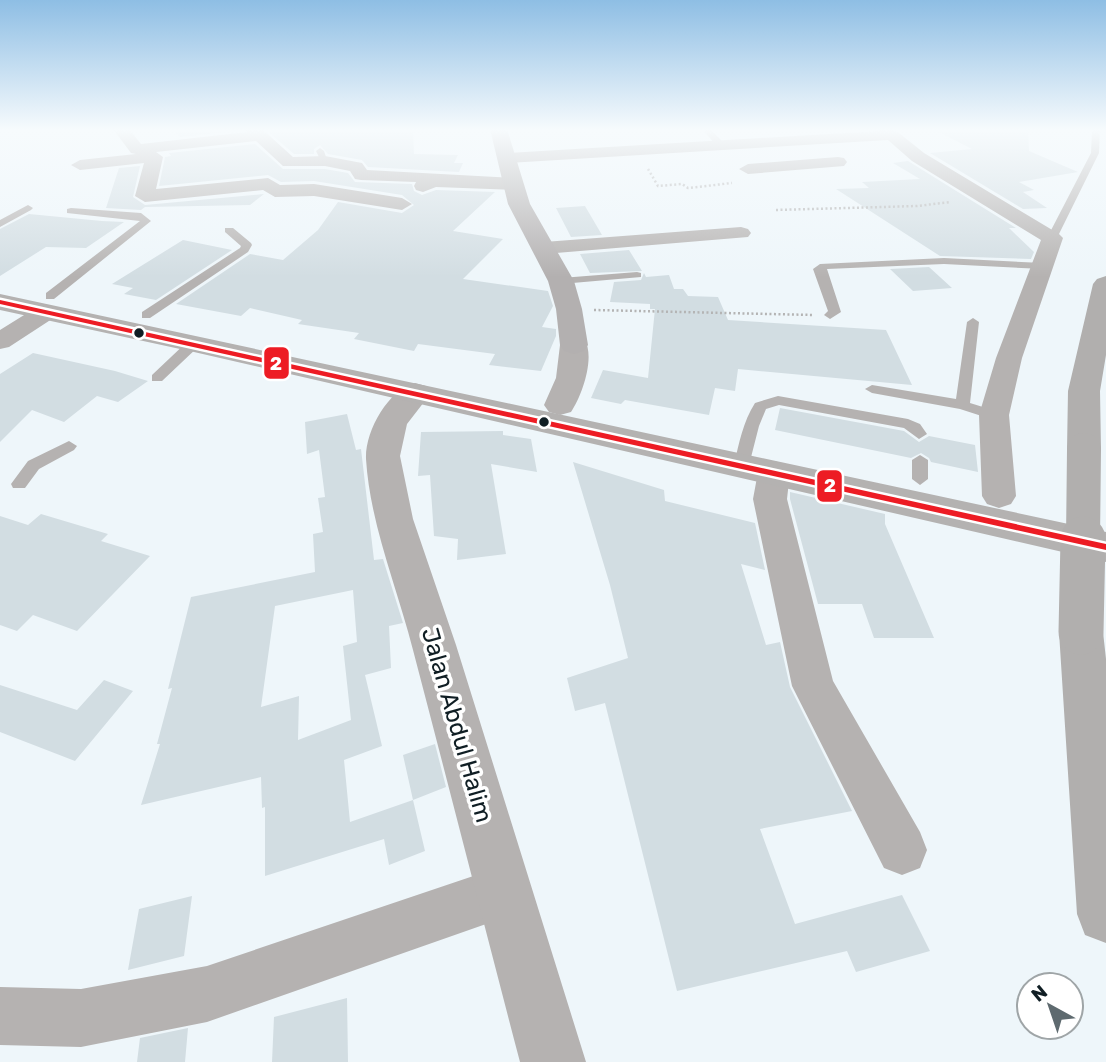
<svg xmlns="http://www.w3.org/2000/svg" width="1106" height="1062" font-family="Rubik,sans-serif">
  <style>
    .building { fill: #d2dde2; fill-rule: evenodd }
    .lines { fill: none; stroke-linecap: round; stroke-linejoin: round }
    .path { stroke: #b4b4b4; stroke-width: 2.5; stroke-dasharray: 2 2.5; stroke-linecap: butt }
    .service { fill: #b5b2b1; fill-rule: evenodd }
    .minor { fill: #b5b2b1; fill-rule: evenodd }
    .tertiary { fill: #b5b2b1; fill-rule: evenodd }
    .secondary { fill: #b3b0b0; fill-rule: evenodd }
    .trunk { fill: #b4b2b1; fill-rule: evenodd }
    .motorway { fill: #b1afae; fill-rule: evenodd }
    .motorway-bridge-far1 { stroke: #b1afae; stroke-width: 34 }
    .motorway-bridge { stroke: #b1afae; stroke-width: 45 }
    .bus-1-casing { stroke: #fff; stroke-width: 5 }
    .bus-1 { fill: #ed1c24; fill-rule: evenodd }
    .bus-dot { fill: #101e24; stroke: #fff; stroke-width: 2.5 }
    .labels { text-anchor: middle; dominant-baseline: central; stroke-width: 7; stroke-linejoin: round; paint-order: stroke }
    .near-street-label { font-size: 24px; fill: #101e24; stroke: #fff }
    .line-badge { stroke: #fff; stroke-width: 2.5 }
    .badge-label { font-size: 19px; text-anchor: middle; font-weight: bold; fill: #fff }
  </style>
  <rect width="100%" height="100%" fill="#eef6fa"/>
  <!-- building -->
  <path class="building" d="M171 129H242L243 130 180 137Z
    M265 129H413L414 154 458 155 454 163H463L459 172 368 167 362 160 328 154 320 145 314 149V154H294Z
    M933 129H1028L1029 151 1078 172 1019 182 1034 190 1023 192 1047 208 1023 209 930 153 972 149Z
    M255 144 283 169H325L348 173 355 182 412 184 414 191 422 195 436 190 495 192 453 231 503 239 463 279 548 291 553 306 542 327 556 329V336L541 371 489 365 495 354 418 344 414 351 354 339 359 333 298 324 302 320 250 308 241 316 176 304 250 254 283 260 318 230 338 202 402 213 414 205 402 195 314 181 281 182 268 175 159 186 165 157 171 156 169 153Z
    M908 161 1016 228H1009L1034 252 1031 259 940 256 836 189 869 188 862 182 920 179 893 163Z
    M140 166 133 197 145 205 264 194 250 205 145 207 141 210 106 208 119 168Z
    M585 206 602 235 571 237 556 208Z
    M29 214 102 221 124 222 86 248 46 247 0 276V229Z
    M183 240 232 250 156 300 124 294 133 288 112 284Z
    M629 250 642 271 590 273 580 254Z
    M929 267 952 288 913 291 890 269Z
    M644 273 646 277 669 275 674 289H683L688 296 718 297 728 320 886 330 912 385 738 369 735 391 715 388 709 415 625 400 621 404 591 398 603 370 648 378 655 309H650V304L610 302 614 282 641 280Z
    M33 353 115 371 148 381 118 402 97 396 64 422 32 410 0 442V374Z
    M780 408 904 431 919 442 929 436 975 445 978 472 931 462 929 458 921 453 911 458 775 430Z
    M347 414 356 450 361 449 374 560 383 559 403 623 389 626 391 668 365 675 382 746 344 760 350 822 413 800 425 851 389 865 384 839 265 876V807L262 808 261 777 141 805 160 744H157L172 688 168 689 191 597 315 572 313 534 323 532 318 498 325 497 319 450 307 454 305 422ZM353 590 357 642 343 646 351 720 298 740 299 696 261 707 275 606Z
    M503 431V435L531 439 537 472 491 464 506 554 457 560 458 539 434 536 430 475 418 476 421 432Z
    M573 462 664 490 665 501 755 523 765 570 741 564 766 645 780 642 790 687 852 811 760 829 795 924 902 895 930 951 856 972 847 951 677 991 605 703 575 711 567 678 628 658 610 585Z
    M790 492 885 514V524L934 638H874L862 604H818L790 499Z
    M41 514 108 534 101 541 150 556 77 631 33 615 17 631 0 625V516L28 525Z
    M104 680 133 691 75 761 0 732V685L77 710Z
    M435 744 446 787 413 800 403 755Z
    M192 896 184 956 128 970 139 909Z
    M347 998 348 1062H272L274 1017Z
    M188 1028 185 1062H137L140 1038Z"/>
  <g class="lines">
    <!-- path -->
    <path class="path" d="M648 169 658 186 682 184 688 188 732 183
      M776 210 917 206 951 202
      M594 310 813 315"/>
    <!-- service -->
    <path class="service" d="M702 129H710L723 142V146H717Z
      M1092 129H1100L1099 153 1057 238 1048 240 1047 238 1091 153Z
      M320 148 324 151 328 163 321 161 316 151Z
      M28 205 33 208 31 210 0 227V220Z
      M71 208 141 213 151 221 54 299H46V293L140 221 67 213V209Z
      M225 228H233L251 243 252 245 248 252 150 318H142V312L240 248 241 246 225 232Z
      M944 258 1043 263 1049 266 1043 269 944 264 827 269 841 312 830 319 824 315 828 311 813 269 820 264Z
      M637 272 641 273V277L561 284 555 281 561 278Z
      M973 318 979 322 970 403 999 412 1001 415 999 418 994 420 960 409 872 393 865 389 872 385 956 399 967 322Z
      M194 339 199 340V346L162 381H152V375L189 340Z
      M778 396 908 419 920 424 927 434 919 439 904 428 779 405 766 409 759 426 748 469H736L734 465C739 443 743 422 755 403Z
      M69 441 77 446 74 450 39 469 25 488H13L11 484 28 461Z
      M920 455 928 460V479L920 485 912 479V460Z"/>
    <!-- minor -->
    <path class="minor" d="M113 129H129L141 144 247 132 245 129H262L293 157 325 156 362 163 367 170 514 178 523 184 514 190 436 187 423 192 416 190 414 186 416 182 361 180 355 179 350 171 325 166H283L256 141 156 152 163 157 156 189 268 178 280 185 314 184 402 198 412 204 402 210 314 196 275 197 263 190 145 202 135 196 144 163 80 170 71 165 80 160 136 154 131 153Z
      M877 129H894L924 153 1059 234 1063 238 1022 358 1009 415 1016 496 1011 504 999 508 987 504 982 496 979 415 996 358 1041 240 912 161 888 140 507 163 498 158 507 153 878 131Z
      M838 157 844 158 847 162 844 166 748 174 739 169 748 164Z
      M741 227 748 229 751 233 748 237 544 254 536 253 533 248 536 243 544 242Z
      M46 305 55 307 58 312 55 317 9 347 0 349V330L37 307Z
      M774 461 785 464 790 472 787 499 833 681 920 832 927 850 920 868 902 875 884 868 792 686 753 499 758 472 763 464Z
      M506 865 524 873 532 891 524 909 506 917 207 1022 81 1047 0 1045V987L81 989 207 966Z"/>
    <!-- tertiary -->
    <path class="tertiary" d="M574 336 584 339C596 356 582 396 571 412L560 415 549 412 544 405 556 378 560 345 564 339Z
      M415 383 426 386 431 393 407 424 400 456 413 519 456 645 586 1062H520C484 925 449 787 413 650 397 587 370 524 366 459 365 431 388 390 415 383Z"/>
    <!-- secondary -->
    <path class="secondary" d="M490 129H507L530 204 574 281 582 309 588 345 584 351 574 354 564 351 560 345 556 309 548 281 508 204Z"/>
    <!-- trunk -->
    <path class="trunk" d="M0 294 1106 532V562L194 352 0 310Z"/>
    <!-- motorway -->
    <path class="motorway" d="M1106 276V355L1100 391 1101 450 1096 458 1084 462 1072 458 1067 450 1068 391 1093 284 1097 279Z
      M1081 613 1096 619 1103 632 1106 659V943L1085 935 1077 914 1059 632 1066 619Z"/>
    <!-- motorway-bridge-far1 -->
    <path class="motorway-bridge-far1" d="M1083 540 1084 450"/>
    <!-- motorway-bridge -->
    <path class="motorway-bridge" d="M1081 632 1083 539"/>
    <defs>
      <path id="bus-1" d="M0 300 1106 544V550L0 304Z"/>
    </defs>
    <!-- bus-1 casing -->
    <use href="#bus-1" class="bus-1-casing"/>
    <!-- bus-1 -->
    <use href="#bus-1" class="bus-1"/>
  </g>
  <!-- sky -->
  <linearGradient id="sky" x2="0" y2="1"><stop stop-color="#8ebee4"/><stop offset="0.47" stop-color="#f7fbfd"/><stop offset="1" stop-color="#f7fbfd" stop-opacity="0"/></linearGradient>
  <rect width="1106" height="277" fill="url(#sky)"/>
  <!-- markers -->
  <g class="bus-dot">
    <circle cx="139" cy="333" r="6"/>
    <circle cx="544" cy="422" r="6"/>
  </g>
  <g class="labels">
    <!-- near-street labels -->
    <g class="near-street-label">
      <text transform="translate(457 725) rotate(74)">Jalan Abdul Halim</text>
    </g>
  </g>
  <g class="line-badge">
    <rect x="263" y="346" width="27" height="34" rx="7" fill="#ed1c24"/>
    <rect x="816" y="469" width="27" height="34" rx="7" fill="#ed1c24"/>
  </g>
  <g class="badge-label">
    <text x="276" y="370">2</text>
    <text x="830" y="492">2</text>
  </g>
  <!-- north arrow -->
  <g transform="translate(1050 1006) rotate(320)"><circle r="33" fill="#ffffff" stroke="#9fa5a7" stroke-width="2"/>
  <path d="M0-5L12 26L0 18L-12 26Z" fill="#5e6a6f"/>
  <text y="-10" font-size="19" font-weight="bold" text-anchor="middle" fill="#101e24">N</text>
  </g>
</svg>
